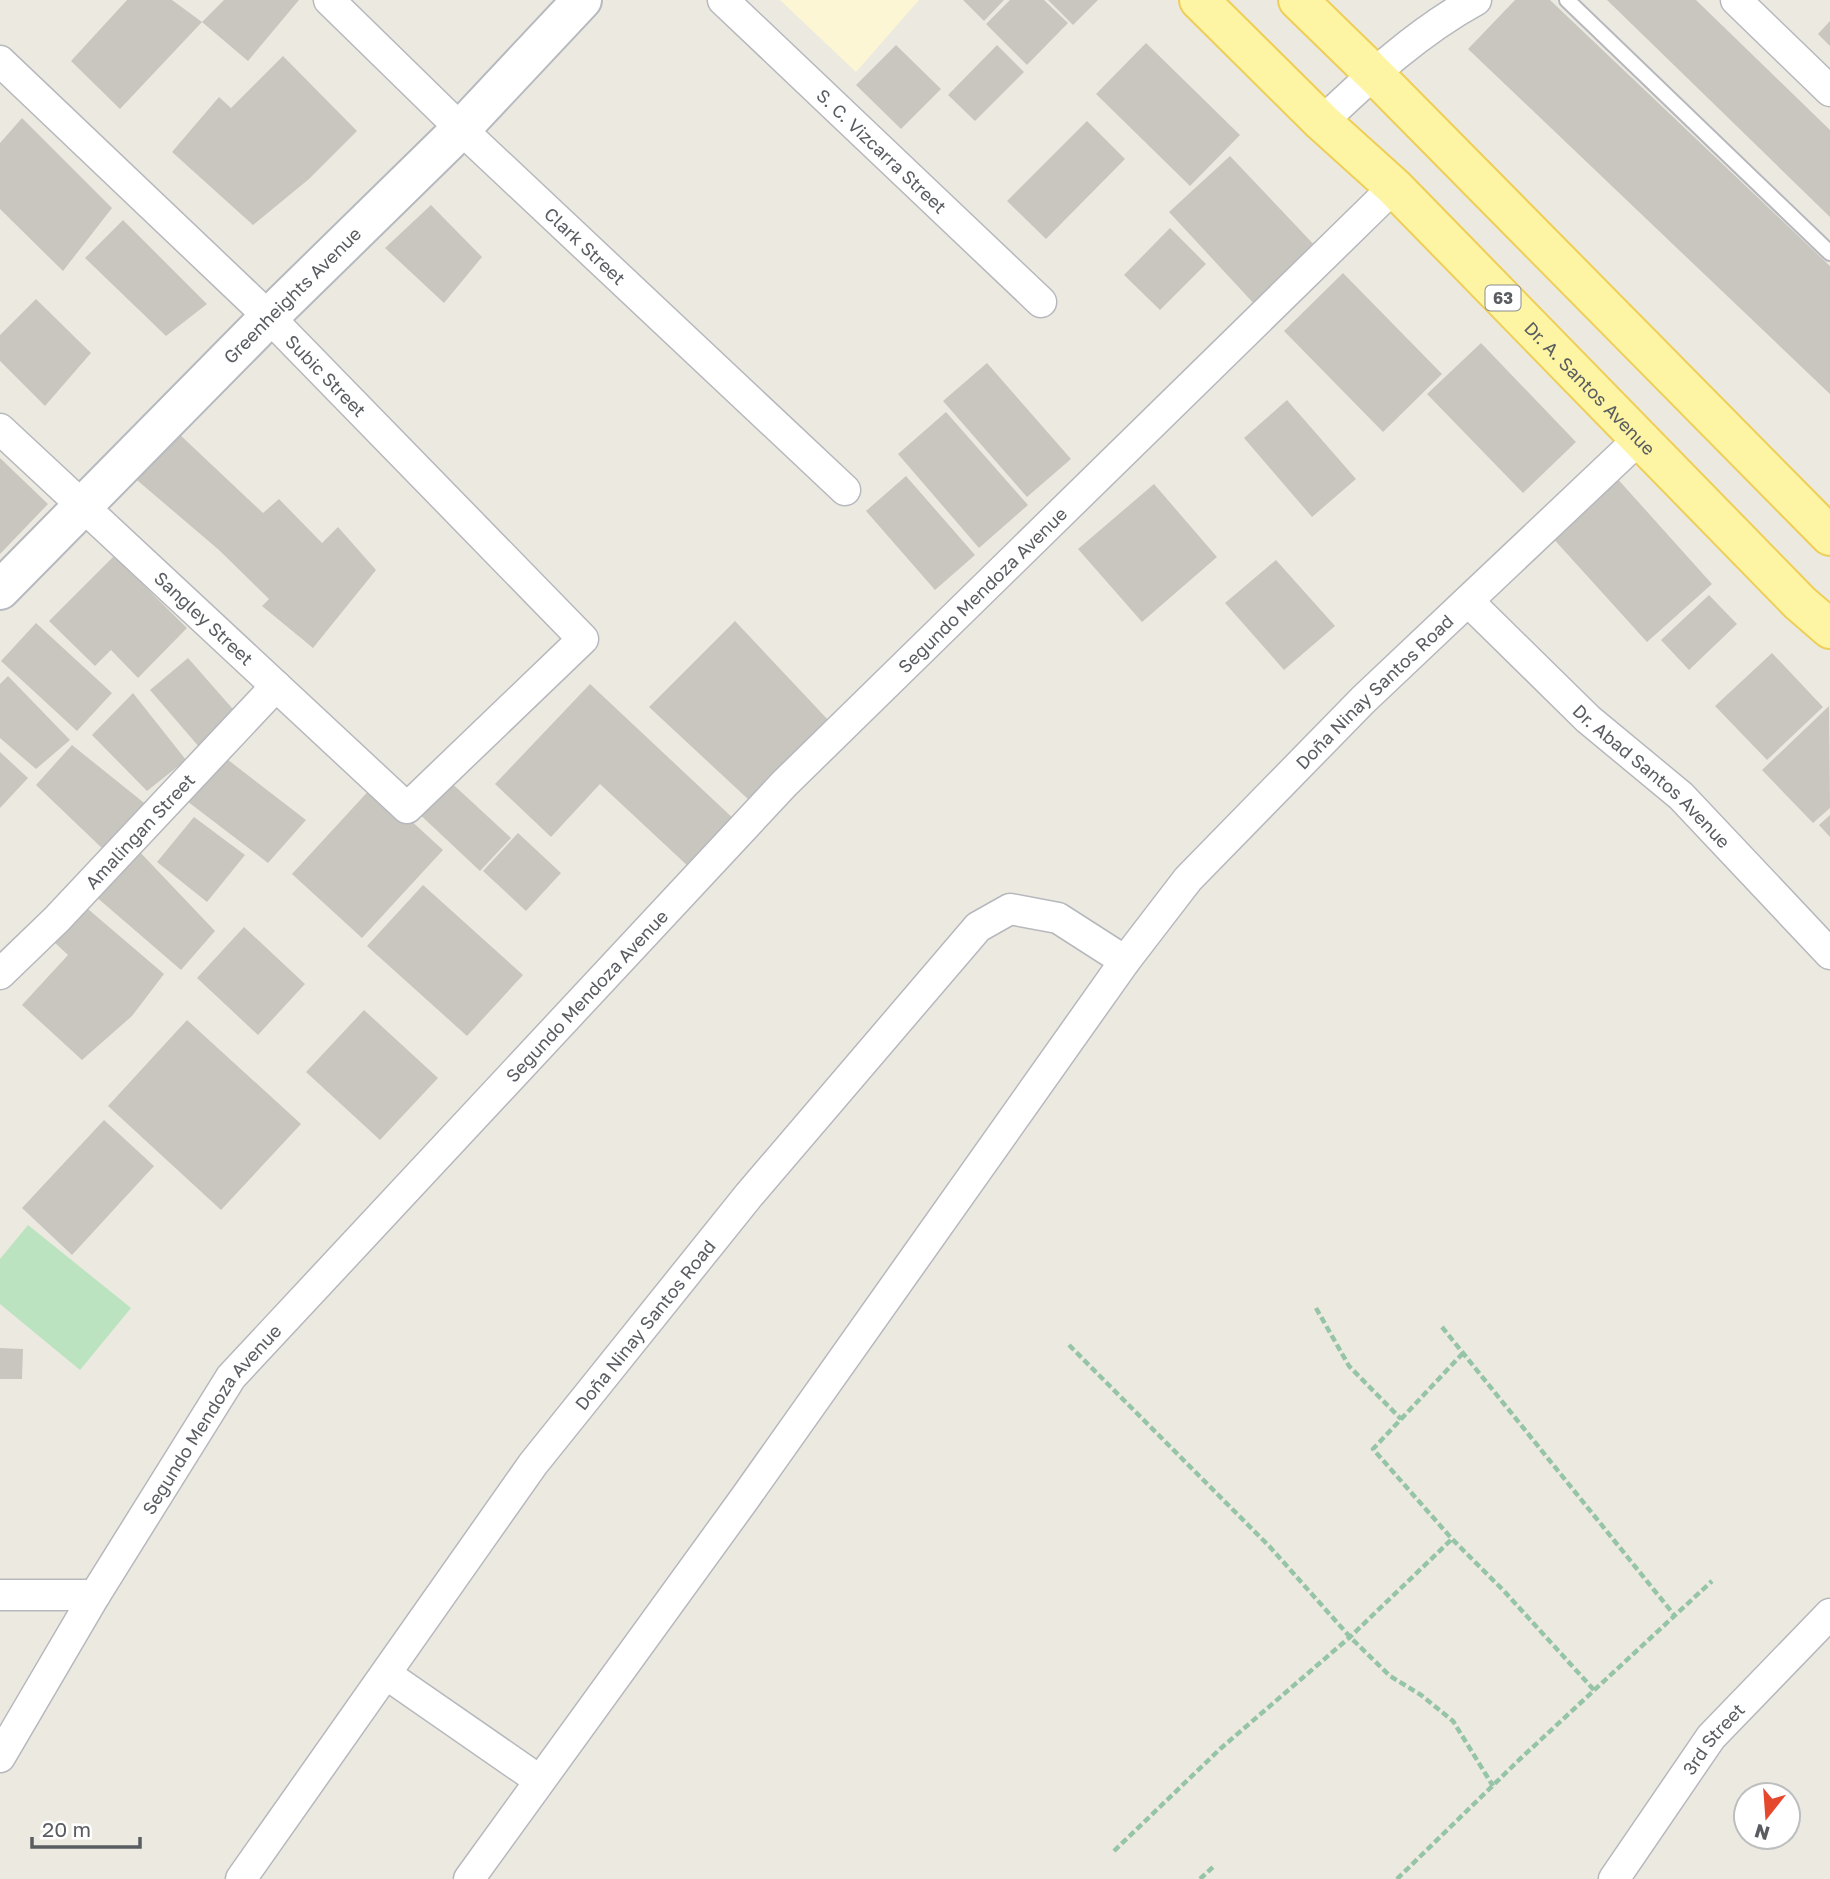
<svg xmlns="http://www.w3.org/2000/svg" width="1830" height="1879" font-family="'Golos Text',sans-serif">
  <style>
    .commercial { fill: #fdf6d4 }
    .green { fill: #bce3bf }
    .building { fill: #c8c6bf }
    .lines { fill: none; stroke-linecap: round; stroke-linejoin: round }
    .lane-casing { stroke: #b6b8bd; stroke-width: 18 }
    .street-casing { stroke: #b6b8bd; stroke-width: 33 }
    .secondary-casing { stroke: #b6b9bf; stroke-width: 42 }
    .primary-casing { stroke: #eece57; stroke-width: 42 }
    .path { stroke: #96c4a6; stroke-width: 4.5; stroke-dasharray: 7 3.5; stroke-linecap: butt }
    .lane { stroke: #fff; stroke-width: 14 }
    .street { stroke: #fff; stroke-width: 30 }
    .secondary { stroke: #fff; stroke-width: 38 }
    .primary { stroke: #fdf5a3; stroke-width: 38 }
    .labels { text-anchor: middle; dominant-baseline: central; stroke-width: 5; stroke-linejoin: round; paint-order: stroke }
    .shield { fill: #fff; stroke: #8b8d90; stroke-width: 2 }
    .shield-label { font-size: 16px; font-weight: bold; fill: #595c61 }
    .street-label { font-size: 18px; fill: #595c61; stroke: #fff }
  </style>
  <rect width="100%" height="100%" fill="#eceae0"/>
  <!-- commercial -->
  <path class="commercial" d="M780 0H919L856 72Z"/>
  <!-- green -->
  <path class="green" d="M28 1225 131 1308 80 1370 0 1304V1259Z"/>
  <!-- building -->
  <path class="building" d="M127 0H172L202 22 224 0H299L248 61 202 22 120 109 71 61Z
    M963 0H1004L984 21Z
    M1010 0H1044L1068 23 1027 65 986 24Z
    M1048 0H1098L1073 25Z
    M1515 0H1550L1830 266V394L1468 49Z
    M1607 0H1696L1830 130V217Z
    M1830 21V46L1818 34Z
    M1146 43 1240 135 1190 186 1096 94Z
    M896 45 941 89 901 129 856 85Z
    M997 45 1024 72 975 121 948 95Z
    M283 56 357 131 309 179 253 225 172 152 219 97 231 108Z
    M22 118 112 208 63 271 0 209V143Z
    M1087 121 1125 159 1046 239 1007 201Z
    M1230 156 1319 250 1257 307 1169 212Z
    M431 205 482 257 444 303 385 248Z
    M123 220 207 304 166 336 85 258Z
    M1170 228 1206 264 1160 310 1124 275Z
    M1343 273 1442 374 1383 432 1284 331Z
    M36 299 91 353 45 406 0 361V335Z
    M1481 343 1576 442 1523 493 1427 394Z
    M987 363 1071 459 1027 497 943 401Z
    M1287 400 1356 479 1312 517 1244 438Z
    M946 412 1028 505 979 548 898 454Z
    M177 432 263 513 279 499 322 543 338 527 376 570 313 648 262 606 269 599 219 550 131 475Z
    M0 458 48 504 0 554Z
    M906 476 975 555 935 590 866 511Z
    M1615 476 1712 584 1647 642 1550 535Z
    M1154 484 1217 557 1142 622 1078 549Z
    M114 556 187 628 138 678 111 650 95 666 49 621Z
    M1276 560 1335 626 1284 670 1225 603Z
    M1709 595 1737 624 1689 670 1661 640Z
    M735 621 830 722 749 800 649 707Z
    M36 623 112 693 77 731 1 661Z
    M1772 653 1823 707 1767 760 1715 706Z
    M188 658 239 716 200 748 150 690Z
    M8 676 70 740 36 769 0 738V684Z
    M590 684 736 821 691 869 600 784 551 837 495 784Z
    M133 693 186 760 147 791 92 735Z
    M1829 706 1830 808 1813 823 1762 770Z
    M72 745 148 806 106 852 36 785Z
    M0 752 28 778 0 808Z
    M223 756 306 820 268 863 183 798Z
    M445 777 511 838 480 871 414 809Z
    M373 786 443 850 362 938 292 874Z
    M1830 815V837L1819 825Z
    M194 817 245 855 207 902 157 862Z
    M518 833 561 873 526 911 483 871Z
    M136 848 215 931 181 970 94 895Z
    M423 885 523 975 467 1036 367 946Z
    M88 909 164 974 132 1016 82 1060 22 1005 68 955 54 942Z
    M244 927 305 984 258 1035 197 978Z
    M364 1010 438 1078 380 1140 306 1072Z
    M187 1020 301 1124 221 1210 108 1106Z
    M104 1120 154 1166 72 1255 22 1208Z
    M0 1348 23 1349 22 1379H0Z"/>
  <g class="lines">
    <defs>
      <path id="lane" d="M1567 0 1830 253"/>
      <g id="street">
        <path id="s1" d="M329 0 461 129 845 490"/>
        <path id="s2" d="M723 0 1041 302"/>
        <path d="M1736 0 1830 91"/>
        <path id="s3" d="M0 61 269 317 583 639 407 808 0 429"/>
        <path d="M1322 122C1369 77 1419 31 1476 0"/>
        <path id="s4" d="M1468 601 1588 719 1681 796 1830 954"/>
        <path id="s5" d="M0 974 57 919 276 686"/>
        <path d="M0 1595H95"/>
        <path d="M386 1674 539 1780"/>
        <path id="s6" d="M0 1757 95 1595 231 1377 784 784 1394 187"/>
        <path id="s7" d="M241 1879 533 1464 749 1195 978 927 1010 909 1058 918 1125 961"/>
        <path id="s8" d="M469 1879 745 1498 1125 961 1188 879 1363 700 1640 438"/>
        <path id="s9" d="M1614 1879 1711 1737 1830 1614"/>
      </g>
      <g id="secondary">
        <path id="s10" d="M0 590 269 317 461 129 582 0"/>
      </g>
      <g id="primary">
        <path id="s11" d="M1199 0 1322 122 1394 187 1800 603 1830 629"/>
        <path d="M1298 0 1374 74 1830 536"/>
      </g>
    </defs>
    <!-- lane casing -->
    <use href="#lane" class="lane-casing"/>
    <!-- street casing -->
    <use href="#street" class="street-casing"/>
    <!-- secondary casing -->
    <use href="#secondary" class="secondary-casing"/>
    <!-- primary casing -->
    <use href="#primary" class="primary-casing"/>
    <!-- path -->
    <path class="path" d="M1316 1308 1349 1366 1401 1419
      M1442 1327 1675 1616
      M1069 1345 1270 1547 1350 1637 1390 1676 1421 1695 1453 1721 1493 1786
      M1463 1353 1373 1449 1452 1539 1504 1591 1594 1690
      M1114 1851 1220 1749 1350 1637 1452 1539
      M1200 1879 1213 1867
      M1397 1879 1520 1759 1712 1581"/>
    <!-- lane -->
    <use href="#lane" class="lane"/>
    <!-- street -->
    <use href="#street" class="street"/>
    <!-- secondary -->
    <use href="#secondary" class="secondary"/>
    <!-- primary -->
    <use href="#primary" class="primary"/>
  </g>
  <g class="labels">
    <!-- shield labels -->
    <rect class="shield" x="1485.5" y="285.5" width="35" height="25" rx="5"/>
    <g class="shield-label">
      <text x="1503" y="298">63</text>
    </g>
    <!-- street labels -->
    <g class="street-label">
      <text stroke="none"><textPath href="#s2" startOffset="219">S. C. Vizcarra Street</textPath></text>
      <text stroke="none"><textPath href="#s1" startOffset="355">Clark Street</textPath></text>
      <text stroke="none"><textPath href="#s10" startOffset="415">Greenheights Avenue</textPath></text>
      <text stroke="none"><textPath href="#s3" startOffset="453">Subic Street</textPath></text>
      <text stroke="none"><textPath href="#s11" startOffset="551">Dr. A. Santos Avenue</textPath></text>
      <text stroke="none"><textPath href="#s6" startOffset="1533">Segundo Mendoza Avenue</textPath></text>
      <text transform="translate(204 618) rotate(43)">Sangley Street</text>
      <text stroke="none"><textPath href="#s8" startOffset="1496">Doña Ninay Santos Road</textPath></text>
      <text stroke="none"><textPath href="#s4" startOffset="254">Dr. Abad Santos Avenue</textPath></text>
      <text stroke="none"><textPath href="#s5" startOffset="200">Amalingan Street</textPath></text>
      <text stroke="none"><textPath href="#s6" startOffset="966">Segundo Mendoza Avenue</textPath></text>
      <text stroke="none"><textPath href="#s7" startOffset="686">Doña Ninay Santos Road</textPath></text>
      <text stroke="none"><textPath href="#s6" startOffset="399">Segundo Mendoza Avenue</textPath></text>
      <text stroke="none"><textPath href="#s9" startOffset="172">3rd Street</textPath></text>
    </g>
  </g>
  <!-- north arrow -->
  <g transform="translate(1767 1816) rotate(197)"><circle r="33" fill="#ffffff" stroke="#bdbec0" stroke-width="2"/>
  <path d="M0-5L12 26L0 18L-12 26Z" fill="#e5482d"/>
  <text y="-10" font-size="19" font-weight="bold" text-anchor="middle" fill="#595c61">N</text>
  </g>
  <!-- scale -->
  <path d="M32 1837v10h108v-10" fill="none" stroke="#595c61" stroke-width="3.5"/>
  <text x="42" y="1837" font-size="21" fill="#595c61" stroke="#ffffff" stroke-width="5" paint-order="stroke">20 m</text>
</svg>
